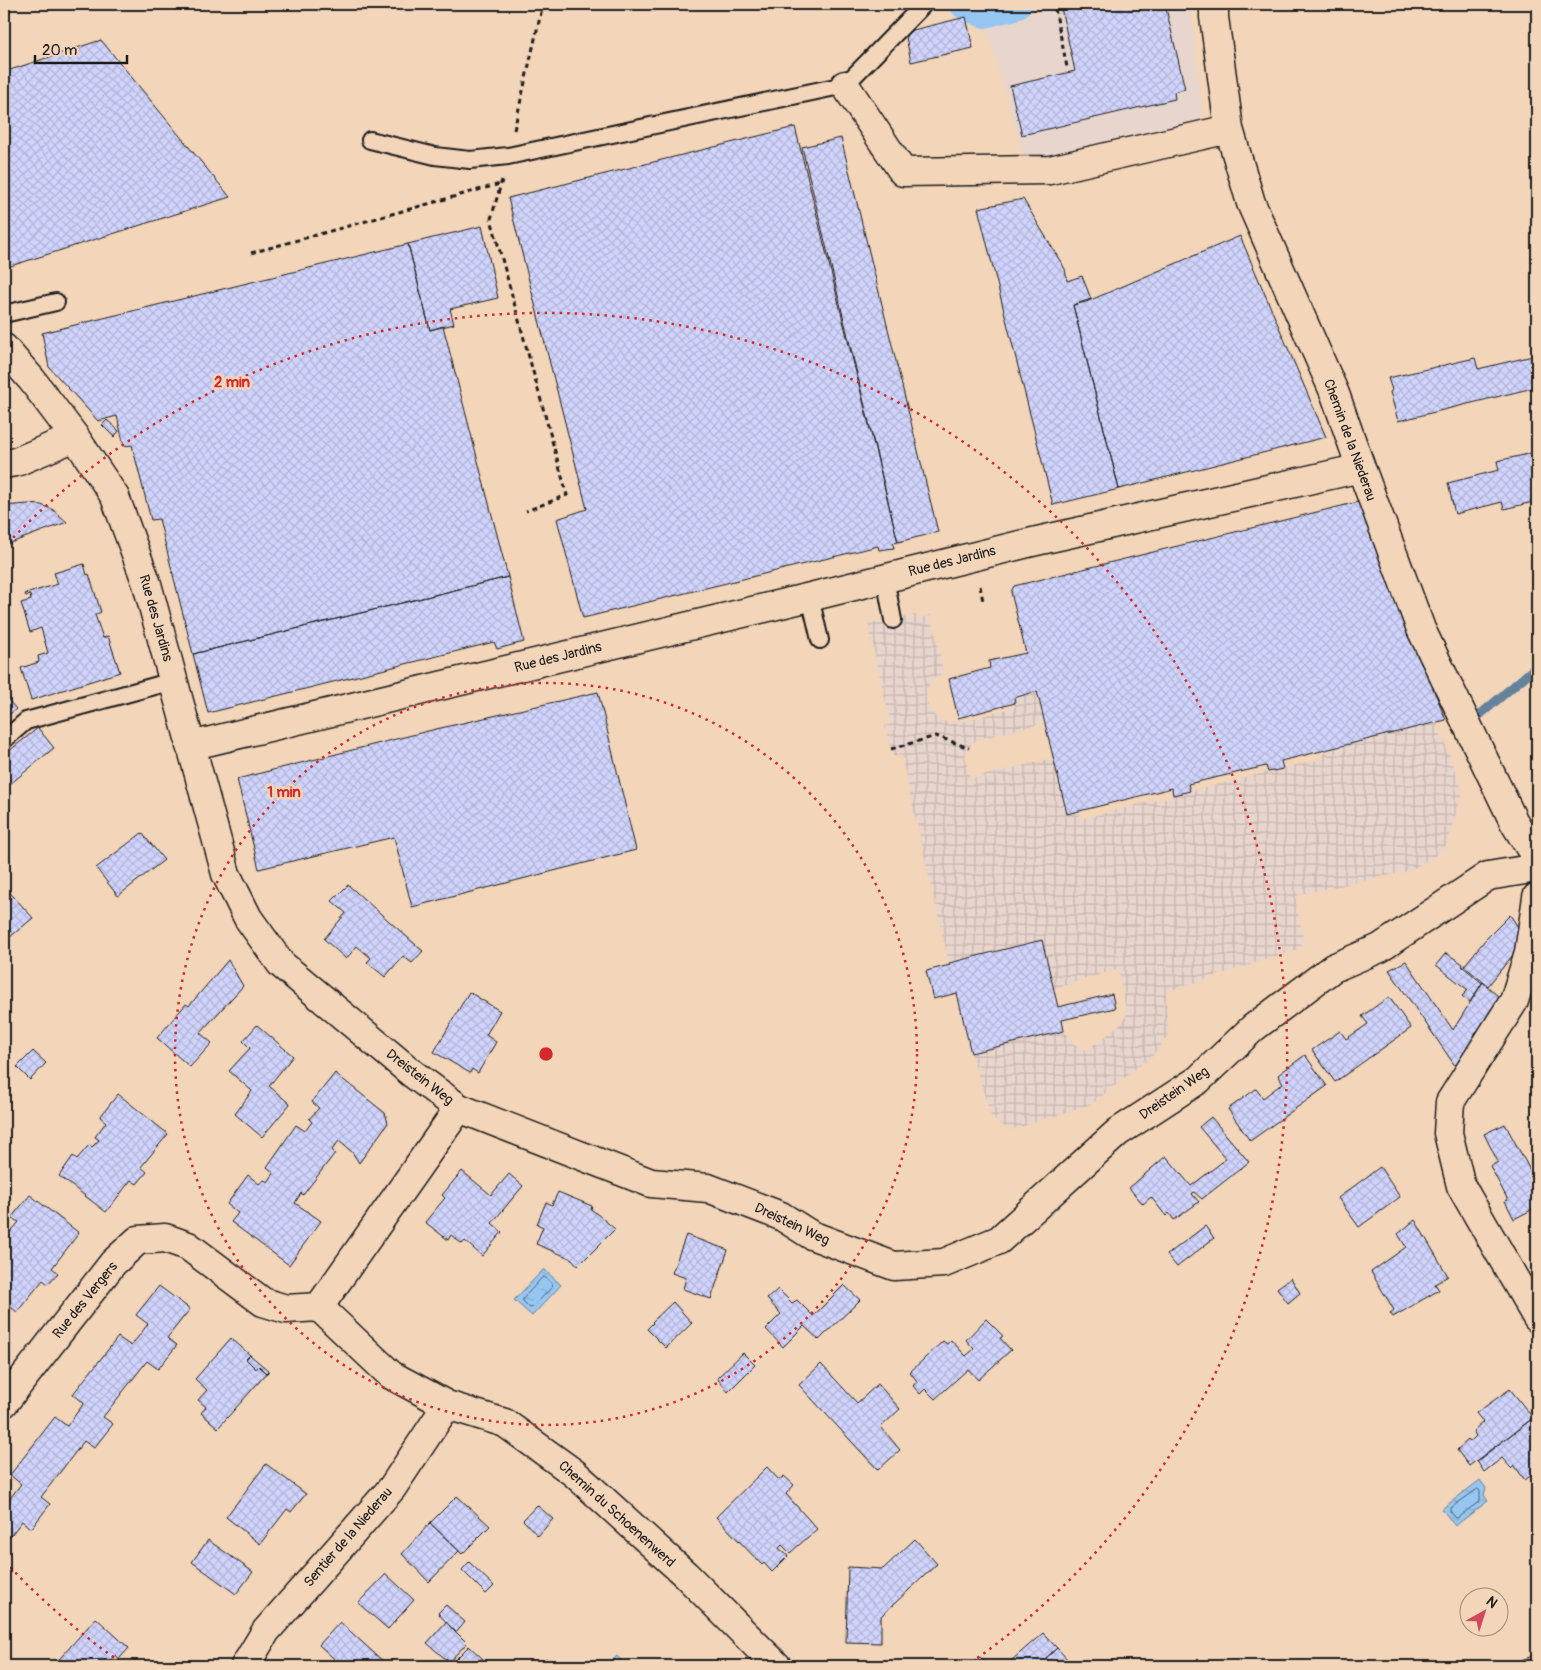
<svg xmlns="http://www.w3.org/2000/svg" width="1541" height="1670" font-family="Pangolin,sans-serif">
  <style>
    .built { fill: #e8d5cd }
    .industrial { fill: url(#industrial-grid) }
    .water { fill: url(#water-ripples); stroke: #65829c }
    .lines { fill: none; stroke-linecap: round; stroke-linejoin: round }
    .shore { stroke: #4d6071; stroke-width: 1 }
    .stream { stroke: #65829c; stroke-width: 9 }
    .canal { stroke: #96c6f1; stroke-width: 32 }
    .building { fill: url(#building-cross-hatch); stroke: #1c1c1c }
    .service-casing { stroke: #1c1c1c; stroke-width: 20 }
    .minor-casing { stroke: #1c1c1c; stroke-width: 31 }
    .path { stroke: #1c1c1c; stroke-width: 3; stroke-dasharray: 5 4; stroke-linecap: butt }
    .service { stroke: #f3d5b9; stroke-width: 16 }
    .minor { stroke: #f3d5b9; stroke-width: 28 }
    .ring { fill: none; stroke: #d62828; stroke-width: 2.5; stroke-dasharray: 2.5 5 }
    .labels { text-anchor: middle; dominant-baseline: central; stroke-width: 5; stroke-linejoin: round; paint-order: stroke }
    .street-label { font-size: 14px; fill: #1c1c1c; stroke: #f3d5b9 }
    .centre { fill: #d62828; stroke: #f3d5b9; stroke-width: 2.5 }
    .ring-label { font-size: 15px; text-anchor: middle; font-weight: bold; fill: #d62828; stroke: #f3d5b9; stroke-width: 5; stroke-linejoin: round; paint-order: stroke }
  </style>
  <defs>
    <pattern id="industrial-grid" width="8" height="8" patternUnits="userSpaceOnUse" patternTransform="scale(1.25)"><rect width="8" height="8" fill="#e8d5cd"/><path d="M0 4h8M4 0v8" fill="none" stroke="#c6b6af"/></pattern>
    <pattern id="water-ripples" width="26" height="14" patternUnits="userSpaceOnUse" patternTransform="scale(1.25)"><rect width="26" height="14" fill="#96c6f1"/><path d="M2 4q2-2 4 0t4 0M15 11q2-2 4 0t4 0" fill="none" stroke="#81aace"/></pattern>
    <pattern id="building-cross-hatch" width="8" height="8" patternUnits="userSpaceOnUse" patternTransform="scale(1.25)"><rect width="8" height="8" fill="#d0d4fc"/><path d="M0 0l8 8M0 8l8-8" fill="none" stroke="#b2b5d7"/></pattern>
  </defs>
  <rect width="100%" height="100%" fill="#f3d5b9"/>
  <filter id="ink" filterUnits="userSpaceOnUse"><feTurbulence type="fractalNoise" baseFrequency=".02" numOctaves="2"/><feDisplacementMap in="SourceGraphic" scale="10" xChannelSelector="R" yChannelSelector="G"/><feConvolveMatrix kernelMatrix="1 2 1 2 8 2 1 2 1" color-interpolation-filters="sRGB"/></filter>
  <g filter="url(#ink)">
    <!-- built -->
    <path class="built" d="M980 4H1190L1203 119 1025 161Z"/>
    <!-- industrial -->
    <path class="industrial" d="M916 615V619L931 615 944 674 935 677 929 685 926 694 928 707 935 716 943 721 956 723 1015 707 1014 698 1037 691 1044 723 978 739 971 745 965 756 970 779 1053 758 1067 814 1079 812 1081 819 1324 758 1323 751 1437 723 1463 792 1444 850 1409 871 1298 895 1296 903 1304 942 1299 949 1166 992 1168 1036 1153 1055 1092 1104 1011 1130 997 1122 991 1116 971 1053 1064 1031 1074 1044 1085 1050 1100 1041 1121 1023 1127 1014 1118 969 1053 989 1041 940 949 963 901 755 893 757 885 726 891 724 868 624Z"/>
    <!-- water -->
    <path class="water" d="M544 1269 561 1285 532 1316 514 1300Z
      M1480 1480 1486 1488 1484 1495 1488 1501 1455 1526 1442 1509Z
      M617 1656 627 1666H606Z"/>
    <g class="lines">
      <!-- shore -->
      <path class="shore" d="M543 1277C547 1277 552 1283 553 1286L533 1307 530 1308 523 1301V1299Z
        M1478 1489 1480 1491V1501L1457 1518 1455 1517 1450 1511V1509Z"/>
      <!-- stream -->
      <path class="stream" d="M1475 719 1537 666"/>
      <!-- canal -->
      <path class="canal" d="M966 4 984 12 1015 4"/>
    </g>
    <!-- building -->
    <path class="building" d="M1079 4H1083L1084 5 1090 4H1153L1154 6 1165 4 1185 89 1174 92 1175 99 1022 135 1010 86 1075 71 1061 8Z
      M966 17 973 48 911 62 905 32Z
      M101 40 230 197 4 268V72Z
      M795 127 898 542 893 543 894 548 879 550 878 546 583 618 557 519 587 509 508 198Z
      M841 138 938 532 898 542 802 147Z
      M1023 199 1065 269 1067 281 1082 276 1091 299 1073 305 1119 489 1053 505 978 208Z
      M482 226 498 298 450 309 454 324 430 330 408 244Z
      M1240 236 1326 437 1119 489 1073 305 1086 302Z
      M408 244 430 330 443 326 508 577 193 654 159 519 151 520 132 445 124 446 117 416 98 421 49 367 42 333Z
      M1537 355V387L1398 421 1390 392 1392 390 1388 378 1475 358 1478 369Z
      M107 420 119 431 114 437 102 425Z
      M1537 452V501L1504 509 1502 502 1455 514 1448 483 1499 470 1497 461Z
      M1358 502 1446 720 1281 761 1283 769 1268 772 1266 766 1188 784 1190 791 1173 795 1172 788 1067 814 1037 691 1014 698 1015 703 958 718 949 679 990 668 989 661 1026 653 1011 592 1014 586Z
      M28 504 41 505 52 509 67 522 5 545 4 506Z
      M84 564 87 575 89 574 101 612 95 615 103 638 108 636 120 672 31 700 21 668 39 662 38 656 48 653 41 628 30 632 21 603 31 600 30 595 26 596 25 594 58 584 54 573Z
      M508 577 524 642 497 649 494 642 208 713 193 654Z
      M598 692 636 850 412 907 394 837 259 869 237 779 432 730Z
      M4 695 16 709 4 719Z
      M38 728 54 748 4 789V755Z
      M142 833 164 860 118 896 96 868Z
      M348 885 423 951 412 963 403 956 385 977 367 962 371 958 357 946 346 959 324 939 346 913 332 901Z
      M4 886 33 918 4 942Z
      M1510 915 1520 930 1516 951 1488 986 1464 966 1485 940Z
      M1042 940 1058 1007 1112 994 1115 1008 1062 1020 1064 1031 971 1053 957 993 933 999 926 971 950 965 949 963Z
      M1446 953 1463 964 1462 966 1482 983 1470 1002 1462 996 1468 990 1436 965Z
      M228 960 243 986 200 1033 212 1043 190 1067 157 1038 186 1004 189 1006Z
      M1406 961 1453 1030 1483 982 1502 1000 1458 1070 1389 970Z
      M469 992 500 1011 486 1035 496 1042 478 1073 472 1069 470 1073 434 1052Z
      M1389 997 1411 1028 1335 1082 1312 1050 1340 1031 1346 1039 1368 1024 1362 1016Z
      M257 1025 293 1056 269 1086 290 1104 262 1137 235 1114 252 1091 229 1071 250 1048 243 1041Z
      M33 1051 46 1063 30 1080 17 1067Z
      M1305 1055 1327 1086 1250 1141 1228 1109 1256 1089 1263 1098 1283 1083 1278 1075Z
      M335 1073 385 1113 388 1123 359 1163 352 1152 339 1141 332 1150 335 1153 303 1195 301 1193 295 1203 321 1221 289 1265 231 1222 238 1213 227 1204 248 1175 259 1184 264 1180 268 1182 274 1173 267 1167 296 1125 305 1131 312 1122 309 1119 319 1108 312 1102Z
      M118 1094 168 1134 141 1167 147 1172 137 1184 131 1180 106 1212 59 1176 73 1156 77 1159 89 1145 92 1147 99 1140 95 1137 106 1122 100 1117Z
      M1211 1117 1249 1162 1202 1199 1194 1192 1192 1194 1199 1202 1174 1220 1169 1213 1166 1216 1151 1197 1143 1204 1129 1188 1166 1156 1191 1186 1226 1159 1199 1127Z
      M1505 1124 1537 1183V1207L1514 1219 1505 1201 1508 1200 1490 1166 1498 1162 1484 1134Z
      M1380 1167 1400 1197 1359 1227 1338 1198Z
      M462 1171 491 1195 509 1174 523 1186 492 1223 502 1232 482 1256 465 1241 462 1244 451 1235 448 1240 425 1222 445 1198 442 1195Z
      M558 1192 592 1206 591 1209 615 1229 578 1266 572 1259 536 1244 543 1227 537 1224 546 1202 552 1205Z
      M30 1195 79 1233 52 1268 58 1273 48 1284 43 1280 17 1312 4 1302V1247L10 1240 6 1237 19 1222 11 1218Z
      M1415 1220 1448 1276 1435 1284 1439 1290 1393 1317 1390 1313 1394 1310 1371 1272 1406 1247 1398 1234Z
      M1205 1226 1214 1238 1177 1267 1167 1255Z
      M686 1235 728 1250 711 1299 683 1289 686 1278 672 1273Z
      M1291 1278 1300 1293 1288 1303 1277 1288Z
      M844 1285 860 1300 819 1340 804 1326 783 1347 766 1329 781 1314 767 1299 778 1289 792 1303 797 1300 813 1316Z
      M159 1286 190 1309 167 1338 177 1345 158 1369 147 1361 103 1417 113 1424 94 1448 84 1441 41 1497 50 1504 31 1529 22 1521 4 1544V1506L21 1484 10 1475 55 1417 67 1426 84 1403 73 1394 118 1337 131 1346 148 1324 136 1315Z
      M673 1302 692 1323 666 1348 647 1329 653 1323 652 1322Z
      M986 1319 1003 1336 1000 1338 1011 1350 978 1380 968 1369 935 1399 925 1389 920 1394 913 1386 917 1381 910 1372 943 1341 947 1344 951 1340 966 1356 974 1349 966 1340Z
      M231 1338 250 1355 246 1359 256 1369 259 1366 267 1373 218 1428 201 1413 206 1407 198 1400 207 1390 195 1379Z
      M743 1353 755 1365 728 1392 717 1378Z
      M250 1355 269 1371 267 1373 259 1366 256 1369 246 1359Z
      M821 1364 857 1403 878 1384 900 1409 881 1427 900 1450 878 1470 799 1385Z
      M1510 1389 1533 1418 1469 1466 1457 1450 1468 1440 1470 1442 1476 1436 1473 1431 1483 1422 1476 1413Z
      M1533 1418 1537 1424V1471L1525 1480 1514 1465 1511 1468 1502 1458 1484 1472 1477 1461Z
      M266 1464 306 1494 291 1512 287 1509 260 1544 226 1517Z
      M767 1467 779 1480 784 1476 794 1485 786 1494 817 1529 790 1553 782 1545 779 1548 788 1556 772 1572 764 1563 762 1565 716 1517Z
      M457 1496 490 1526 462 1554 430 1523Z
      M537 1505 553 1519 538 1536 523 1520Z
      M430 1523 459 1551 429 1582 402 1554Z
      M915 1539 937 1564 881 1616V1643L846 1642 848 1567 883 1569Z
      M208 1540 253 1572 236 1594 192 1562Z
      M469 1562 494 1586 486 1594 462 1570Z
      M386 1574 414 1600 388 1629 358 1603Z
      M446 1605 465 1622 456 1633 438 1613Z
      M96 1618 129 1648 119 1659 116 1655 106 1666H53Z
      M340 1622 385 1663 382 1666H342L319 1645Z
      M446 1622 467 1643 449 1662 427 1643Z
      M1043 1633 1057 1648 1046 1658 1052 1666H1005Z
      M469 1646 483 1659 475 1666H456L452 1663Z
      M1057 1648 1068 1660 1060 1666H1052L1046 1658Z
      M1536 1655 1537 1666H1503Z
      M980 1657 989 1666H970Z
      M546 1658 553 1665 552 1666H538Z"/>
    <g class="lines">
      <defs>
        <path id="service" d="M370 140 435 156 470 160 508 156 845 85 924 4
          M4 314 56 302
          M885 578 893 620
          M810 597 820 640
          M4 740 26 721 173 681"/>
        <path id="minor" d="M1214 4V17L1229 129 1251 203 1335 394 1361 468 1421 629 1514 822 1537 859
          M845 85 903 172 1050 170 1229 129
          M4 348 32 380 75 437 115 497 147 584 226 874 248 918 281 964 413 1074 459 1108 651 1183 708 1188 781 1216 811 1235 894 1266 944 1263 999 1240 1118 1132 1198 1080 1253 1028 1333 968 1380 948 1488 876 1537 868
          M4 464 16 462 75 437
          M190 746 810 597 1028 543 1361 468
          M1537 897 1529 952 1514 1001 1450 1102 1448 1133 1461 1186 1537 1318
          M459 1108 319 1307 391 1375 447 1405 505 1423 574 1473 686 1575 777 1666
          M4 1403 113 1263 138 1240 165 1238 188 1246 263 1302 286 1309 319 1307
          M245 1666 266 1631 392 1488 447 1405"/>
      </defs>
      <!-- service casing -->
      <use href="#service" class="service-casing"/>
      <!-- minor casing -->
      <use href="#minor" class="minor-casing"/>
      <!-- path -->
      <path class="path" d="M1047 4 1055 9 1067 67
        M514 130 543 4
        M502 180 491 219 567 495 526 511
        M251 253 500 184
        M980 586 983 601
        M891 749 936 736 969 748"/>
      <!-- service -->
      <use href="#service" class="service"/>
      <!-- minor -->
      <use href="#minor" class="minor"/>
    </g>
  </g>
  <!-- distance rings -->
  <g class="ring">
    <circle cx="546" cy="1054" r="371"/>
    <path d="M126 1666A742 742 0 0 1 8 1565M8 543A742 742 0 1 1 966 1666"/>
  </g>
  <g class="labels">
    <!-- street labels -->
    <g class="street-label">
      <text transform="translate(1350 440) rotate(70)">Chemin de la Niederau</text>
      <text transform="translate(952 561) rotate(-14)">Rue des Jardins</text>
      <text transform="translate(156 618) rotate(74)">Rue des Jardins</text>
      <text transform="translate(558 657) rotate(-14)">Rue des Jardins</text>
      <text transform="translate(420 1077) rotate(38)">Dreistein Weg</text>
      <text transform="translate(1174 1093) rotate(-35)">Dreistein Weg</text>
      <text transform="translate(792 1224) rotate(25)">Dreistein Weg</text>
      <text transform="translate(85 1300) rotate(-51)">Rue des Vergers</text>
      <text transform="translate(617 1514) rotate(42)">Chemin du Schoenenwerd</text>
      <text transform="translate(348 1537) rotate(-49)">Sentier de la Niederau</text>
    </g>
  </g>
  <circle cx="546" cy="1054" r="8" class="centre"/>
  <g class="ring-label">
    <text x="232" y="387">2 min</text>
    <text x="284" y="797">1 min</text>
  </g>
  <!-- margin -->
  <rect width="1541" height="1670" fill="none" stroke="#f3d5b9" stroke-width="20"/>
  <rect x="10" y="10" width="1521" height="1650" fill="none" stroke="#1c1c1c" stroke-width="2" filter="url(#ink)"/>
  <!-- north arrow -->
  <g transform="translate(1484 1612) rotate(39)"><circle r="24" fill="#f3d5b9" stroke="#9d8b7a"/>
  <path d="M0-4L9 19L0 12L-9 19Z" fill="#d1495b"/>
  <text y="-8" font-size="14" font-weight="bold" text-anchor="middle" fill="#1c1c1c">N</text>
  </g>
  <!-- scale -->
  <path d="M35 55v8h92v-8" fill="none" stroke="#1c1c1c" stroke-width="2.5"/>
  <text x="42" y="55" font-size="15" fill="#1c1c1c" stroke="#f3d5b9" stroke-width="4" paint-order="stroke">20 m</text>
</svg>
